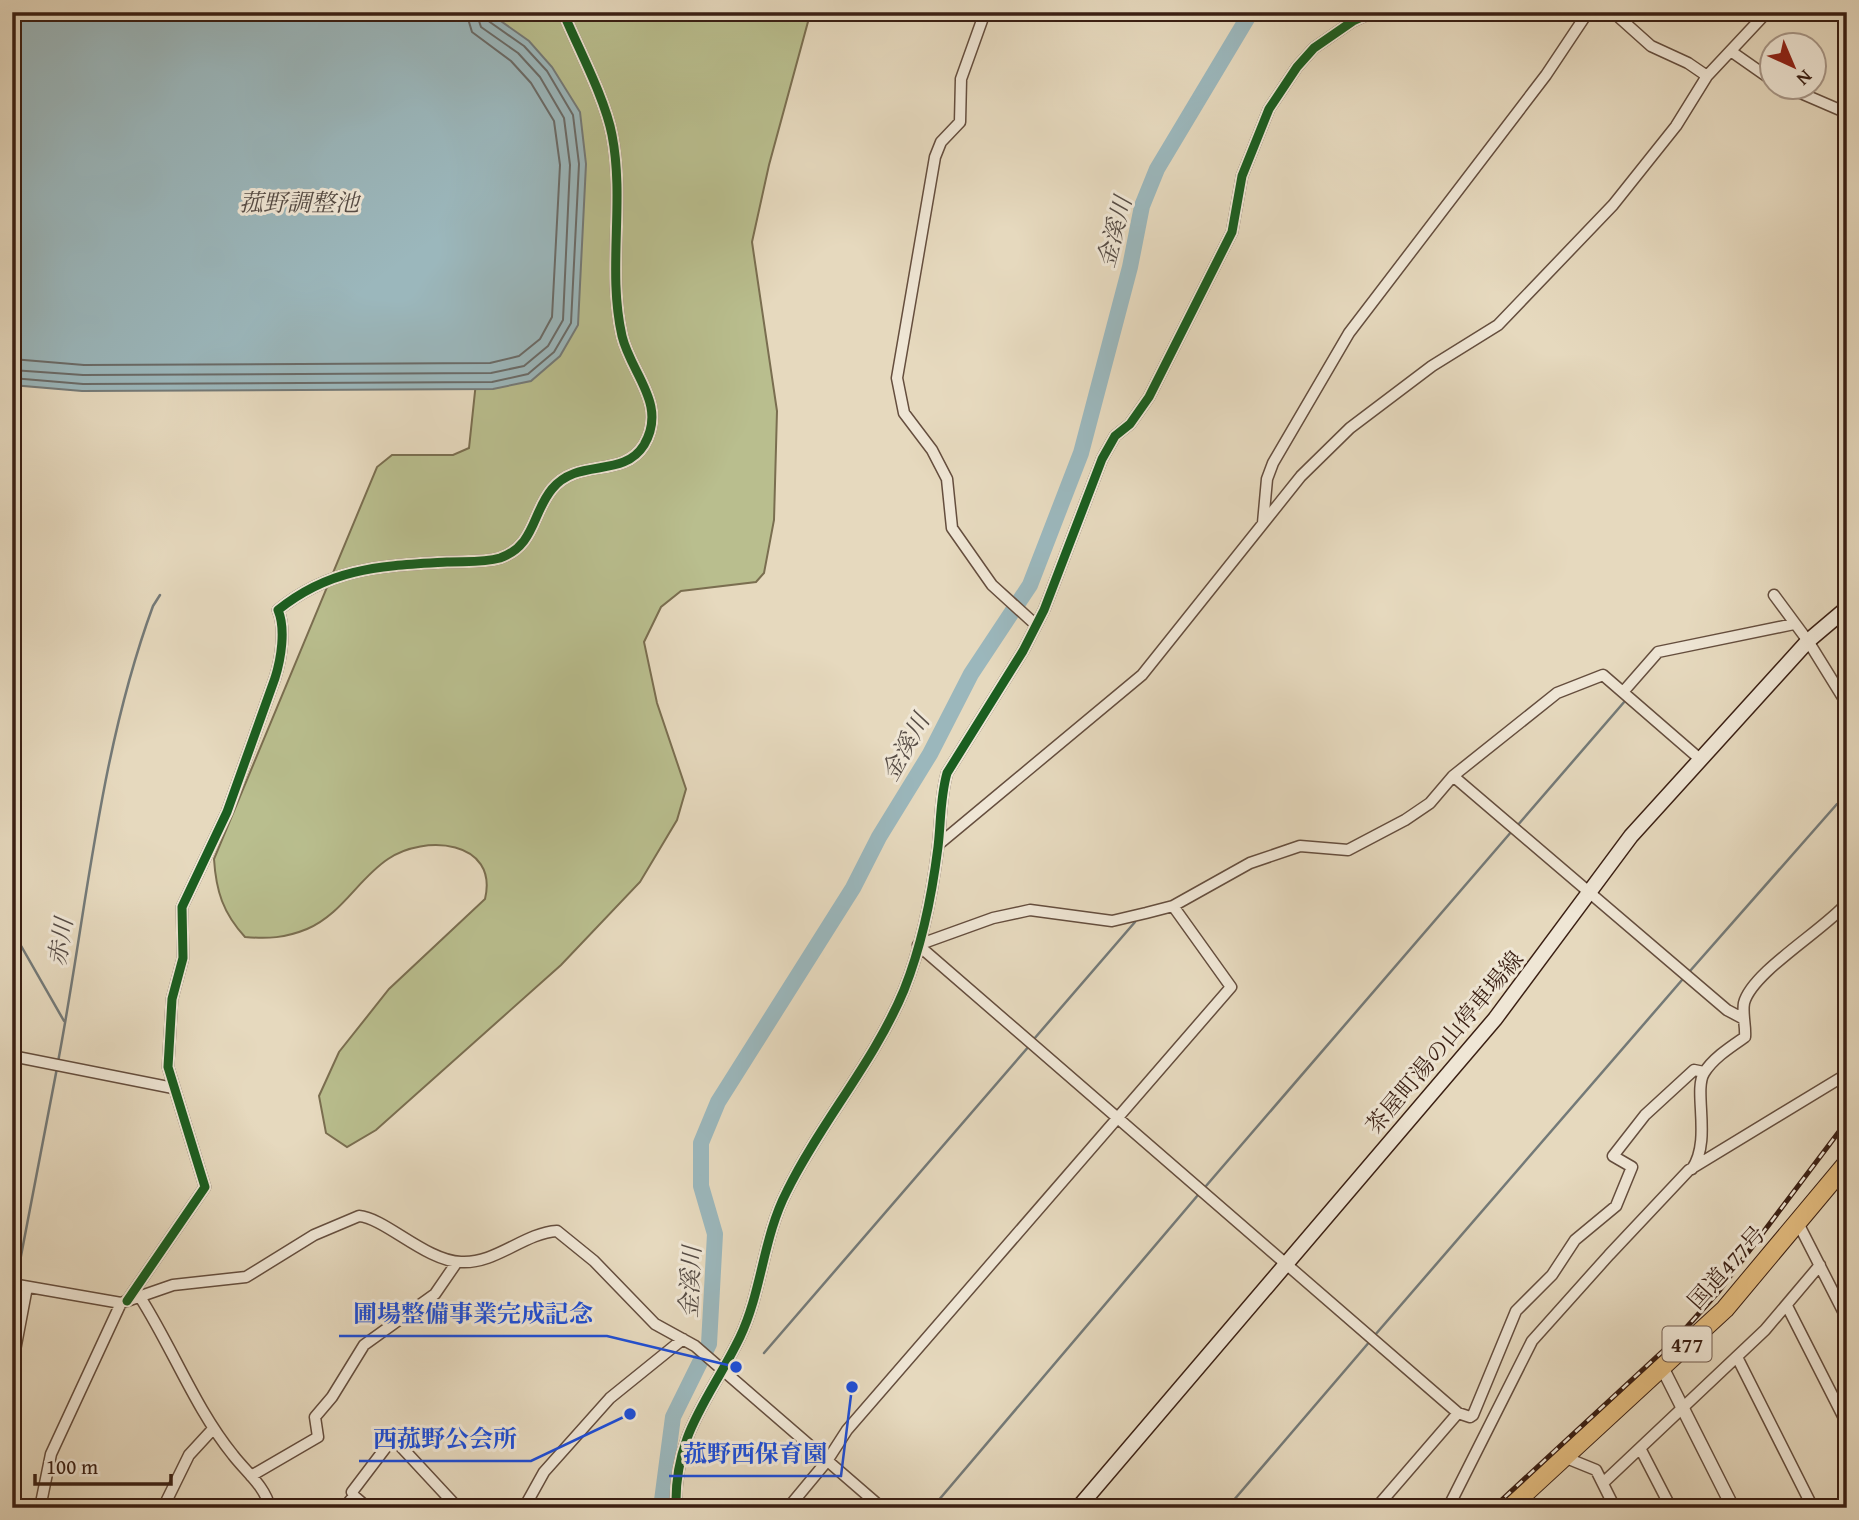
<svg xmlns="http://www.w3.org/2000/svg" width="1859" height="1520" font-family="'Gentium Book Plus','Noto Serif JP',serif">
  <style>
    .green { fill: #b9be8e; stroke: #7a6e50; stroke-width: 2 }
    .water { fill: #9bb7bc; stroke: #747a78; stroke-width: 2 }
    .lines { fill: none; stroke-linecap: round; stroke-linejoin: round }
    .shore { stroke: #6a6b68; stroke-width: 2 }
    .stream { stroke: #747a78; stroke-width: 2.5 }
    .river { stroke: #9bb7bc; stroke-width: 16 }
    .minor-casing { stroke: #654e3e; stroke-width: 13 }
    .tertiary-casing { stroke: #654e3e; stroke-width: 15 }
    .secondary-casing { stroke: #3a1f13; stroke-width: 17 }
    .trunk-casing { stroke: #3a1f13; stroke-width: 20 }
    .minor { stroke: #efe6d5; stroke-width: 10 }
    .tertiary { stroke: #efe6d5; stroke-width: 12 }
    .secondary { stroke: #efe6d5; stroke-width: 14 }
    .trunk { stroke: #e3bc7f; stroke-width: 18 }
    .rail-casing { stroke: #3a1f13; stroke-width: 5 }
    .rail { stroke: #efe6d5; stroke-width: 2.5; stroke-dasharray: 8; stroke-linecap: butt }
    .cycleway-casing { stroke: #efe6d5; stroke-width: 13 }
    .cycleway { stroke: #1b5e20; stroke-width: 9 }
    .labels { text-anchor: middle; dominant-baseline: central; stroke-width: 6; stroke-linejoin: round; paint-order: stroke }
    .shield { fill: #efe6d5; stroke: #705b4d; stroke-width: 2 }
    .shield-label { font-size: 21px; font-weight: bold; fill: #3a1f13 }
    .street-label { font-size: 23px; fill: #3a1f13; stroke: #efe6d5 }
    .water-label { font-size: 24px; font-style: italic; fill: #574d46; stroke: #efe6d5 }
    .leader { fill: none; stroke: #1d4ed8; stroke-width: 2.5 }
    .callout-dot { fill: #1d4ed8; stroke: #efe6d5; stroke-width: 2.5 }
    .callout-label { font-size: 24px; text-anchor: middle; font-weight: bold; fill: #1d4ed8; stroke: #efe6d5; stroke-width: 6; stroke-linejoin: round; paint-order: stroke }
  </style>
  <rect width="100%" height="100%" fill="#e6d9be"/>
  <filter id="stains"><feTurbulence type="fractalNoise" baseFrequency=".00286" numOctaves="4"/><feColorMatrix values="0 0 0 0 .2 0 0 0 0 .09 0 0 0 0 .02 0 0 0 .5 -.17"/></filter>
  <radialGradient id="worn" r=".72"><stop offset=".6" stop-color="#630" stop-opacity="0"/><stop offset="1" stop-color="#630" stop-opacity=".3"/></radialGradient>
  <!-- green -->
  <path class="green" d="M421 12H794L809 18 769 165 752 242 777 411 774 520 764 573 756 582 681 591 661 607 644 642 657 703 686 789 677 820 640 882 561 965 376 1130 347 1147 326 1133 319 1096 339 1052 389 989 485 899C499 840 424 834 388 859 358 879 342 914 307 929 285 938 268 939 245 937 223 913 216 891 214 859L377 467 392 455H453L469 448 476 382Z"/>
  <!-- water -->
  <path class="water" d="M12 12H488L529 41 552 67 580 112 586 164 578 325 560 356 531 381 493 389 82 391 12 385Z"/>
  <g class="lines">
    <!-- shore -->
    <path class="shore" d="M12 359 84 365 490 363 519 356 540 339 552 317 560 165 554 121 531 83 511 61 472 32 466 12
      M12 370 83 375 491 373 524 366 548 346 563 320 570 165 564 118 540 77 518 53 481 27 476 12
      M12 378 83 384 492 382 528 374 554 352 571 323 579 164 573 115 547 71 524 46 487 20 485 12"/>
    <!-- stream -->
    <path class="stream" d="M1517 826 1625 701
      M12 930 64 1021
      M1690 971 1837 804
      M1034 1039 1135 922
      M58 1062C87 909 99 753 153 606L160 595
      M1206 1186 1512 831
      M16 1282 57 1068
      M12 1300 15 1288
      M1375 1335 1682 980
      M764 1353 1030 1045
      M932 1508 1198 1195
      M1227 1508 1371 1340"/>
    <!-- river -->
    <path class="river" d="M661 1508 673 1417 709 1344 715 1234 701 1186V1143L718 1102 853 888 879 837 930 754 971 674 1030 585 1081 453 1130 267 1142 206 1157 169 1251 12"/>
    <defs>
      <path id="minor" d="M985 12 961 79 960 122 941 142 935 157 897 378 904 413 932 450 947 479 952 528 992 585 1036 625
        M1613 12 1651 46 1688 63 1707 76
        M1732 52 1772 80
        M1789 88 1847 113
        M1263 523 1267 479 1273 463 1349 333 1546 75 1588 12
        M1774 595 1808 641 1847 704
        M1623 692 1658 652 1794 624
        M1453 776 1727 1010 1744 1019
        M939 844 1142 675 1301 476 1350 428 1432 366 1498 325 1613 205 1676 126 1707 76 1767 12
        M918 945 993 918 1030 910 1112 921 1146 913 1173 906 1250 863 1300 846 1348 850 1405 820 1430 803 1453 776 1557 693 1603 675 1701 760
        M918 945 1458 1413
        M12 1056 173 1088
        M1692 1169C1712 1140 1693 1091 1704 1073 1713 1058 1732 1046 1745 1037 1746 1026 1742 1014 1744 1003 1752 972 1824 930 1847 903
        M1798 1223 1847 1319
        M12 1284 121 1303 173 1285 246 1277 314 1235 359 1216C385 1218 426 1261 461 1262 496 1264 524 1233 557 1231L594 1261 655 1324 695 1346 882 1508
        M140 1297C173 1349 195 1408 233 1455 246 1472 265 1486 270 1508
        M127 1301 205 1187 168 1067 172 999 183 958 182 907 227 812 275 678C281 659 286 629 278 610 331 567 382 566 447 562 464 561 483 563 500 558 535 546 532 513 552 489 578 457 623 479 644 445 668 404 631 374 622 336 607 270 625 202 612 135 605 98 578 48 563 12
        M1787 1306 1847 1424
        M1737 1357 1813 1508
        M12 1366 27 1287
        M1640 1448 1671 1508
        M1564 1457 1596 1470 1615 1508
        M251 1476 318 1437 315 1417 332 1397 364 1345 435 1294 457 1262
        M1603 1483 1765 1330 1820 1265
        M354 1496 352 1492 393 1438 458 1508
        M40 1508 51 1454 121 1303
        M163 1508 189 1455 212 1430
        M344 1508 354 1496 368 1508
        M524 1508 544 1472 610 1398 683 1339
        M676 1508C674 1433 710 1399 740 1337 762 1291 763 1237 787 1191 821 1122 874 1062 904 990 922 945 932 895 938 847 941 822 940 798 947 773L1023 651 1044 610 1102 459 1115 436 1130 424 1149 397 1232 232 1242 176 1269 109 1297 67 1314 48 1353 21 1373 12
        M788 1508 827 1461 847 1430 1231 987 1173 906
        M1376 1508 1458 1413 1470 1417 1473 1415 1516 1311 1552 1275 1575 1240 1616 1206 1632 1167 1613 1156 1645 1115 1694 1070 1704 1072
        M1448 1508 1532 1341 1609 1255 1689 1170 1847 1074"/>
      <path id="tertiary" d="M1662 1367 1733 1508"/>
      <path id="secondary" d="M1078 1508 1495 1019 1631 836 1808 641 1847 608"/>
      <path id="trunk" d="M1509 1508 1725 1309 1847 1163"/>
    </defs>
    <!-- minor casing -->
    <use href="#minor" class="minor-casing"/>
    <!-- tertiary casing -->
    <use href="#tertiary" class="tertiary-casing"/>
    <!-- secondary casing -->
    <use href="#secondary" class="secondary-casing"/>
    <!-- trunk casing -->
    <use href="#trunk" class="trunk-casing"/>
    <!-- minor -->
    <use href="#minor" class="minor"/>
    <!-- tertiary -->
    <use href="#tertiary" class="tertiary"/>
    <!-- secondary -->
    <use href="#secondary" class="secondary"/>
    <!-- trunk -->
    <use href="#trunk" class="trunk"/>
    <defs>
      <path id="rail" d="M1493 1508 1677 1338 1719 1291 1847 1121"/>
    </defs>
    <!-- rail casing -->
    <use href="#rail" class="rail-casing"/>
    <!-- rail -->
    <use href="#rail" class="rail"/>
    <defs>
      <path id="cycleway" d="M127 1301 205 1187 168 1067 172 999 183 958 182 907 227 812 275 678C281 659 286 629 278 610 331 567 382 566 447 562 464 561 483 563 500 558 535 546 532 513 552 489 578 457 623 479 644 445 668 404 631 374 622 336 607 270 625 202 612 135 605 98 578 48 563 12
        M676 1508C674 1433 710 1399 740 1337 762 1291 763 1237 787 1191 821 1122 874 1062 904 990 922 945 932 895 938 847 941 822 940 798 947 773L1023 651 1044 610 1102 459 1115 436 1130 424 1149 397 1232 232 1242 176 1269 109 1297 67 1314 48 1353 21 1373 12"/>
    </defs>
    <!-- cycleway casing -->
    <use href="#cycleway" class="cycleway-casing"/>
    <!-- cycleway -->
    <use href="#cycleway" class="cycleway"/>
  </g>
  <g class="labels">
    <!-- shield labels -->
    <rect class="shield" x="1662.5" y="1326.5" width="49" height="35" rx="5"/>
    <g class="shield-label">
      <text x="1687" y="1344">477</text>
    </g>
    <!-- street labels -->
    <g class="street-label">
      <text transform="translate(1444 1042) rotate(-50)">茶屋町湯の山停車場線</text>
      <text transform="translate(1726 1267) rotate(-48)">国道477号</text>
    </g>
    <!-- water labels -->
    <g class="water-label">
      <text x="299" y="202">菰野調整池</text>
      <text transform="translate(1114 232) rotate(-75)">金溪川</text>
      <text transform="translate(905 747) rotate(-61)">金溪川</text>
      <text transform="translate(60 942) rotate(-81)">赤川</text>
      <text transform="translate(690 1282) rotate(-87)">金溪川</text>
    </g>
  </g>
  <!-- callouts -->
  <path class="leader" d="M736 1367L607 1336H339M630 1414L531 1461H359M852 1387L841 1476H669"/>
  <g class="callout-dot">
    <circle cx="736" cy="1367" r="7"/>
    <circle cx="630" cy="1414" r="7"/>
    <circle cx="852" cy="1387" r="7"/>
  </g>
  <g class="callout-label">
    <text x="473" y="1322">圃場整備事業完成記念</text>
    <text x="445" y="1447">西菰野公会所</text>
    <text x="755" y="1462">菰野西保育園</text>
  </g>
  <!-- margin -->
  <rect width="1859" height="1520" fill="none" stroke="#e6d9be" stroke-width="42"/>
  <rect x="14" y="14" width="1831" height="1492" fill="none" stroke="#3a1f13" stroke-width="3.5"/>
  <rect x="21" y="21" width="1817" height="1478" fill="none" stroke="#3a1f13" stroke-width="2"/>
  <!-- north arrow -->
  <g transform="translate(1793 66) rotate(136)"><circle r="33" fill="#efe6d5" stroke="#a79687" stroke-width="2"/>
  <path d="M0-5L12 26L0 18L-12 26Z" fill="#8f2418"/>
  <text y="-10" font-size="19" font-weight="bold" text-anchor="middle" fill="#3a1f13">N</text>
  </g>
  <!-- scale -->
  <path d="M35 1474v10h136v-10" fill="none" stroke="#3a1f13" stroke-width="3.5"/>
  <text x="46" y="1474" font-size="21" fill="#3a1f13" stroke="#efe6d5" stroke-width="5" paint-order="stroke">100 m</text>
  <rect width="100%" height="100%" filter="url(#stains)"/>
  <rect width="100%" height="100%" fill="url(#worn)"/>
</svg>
